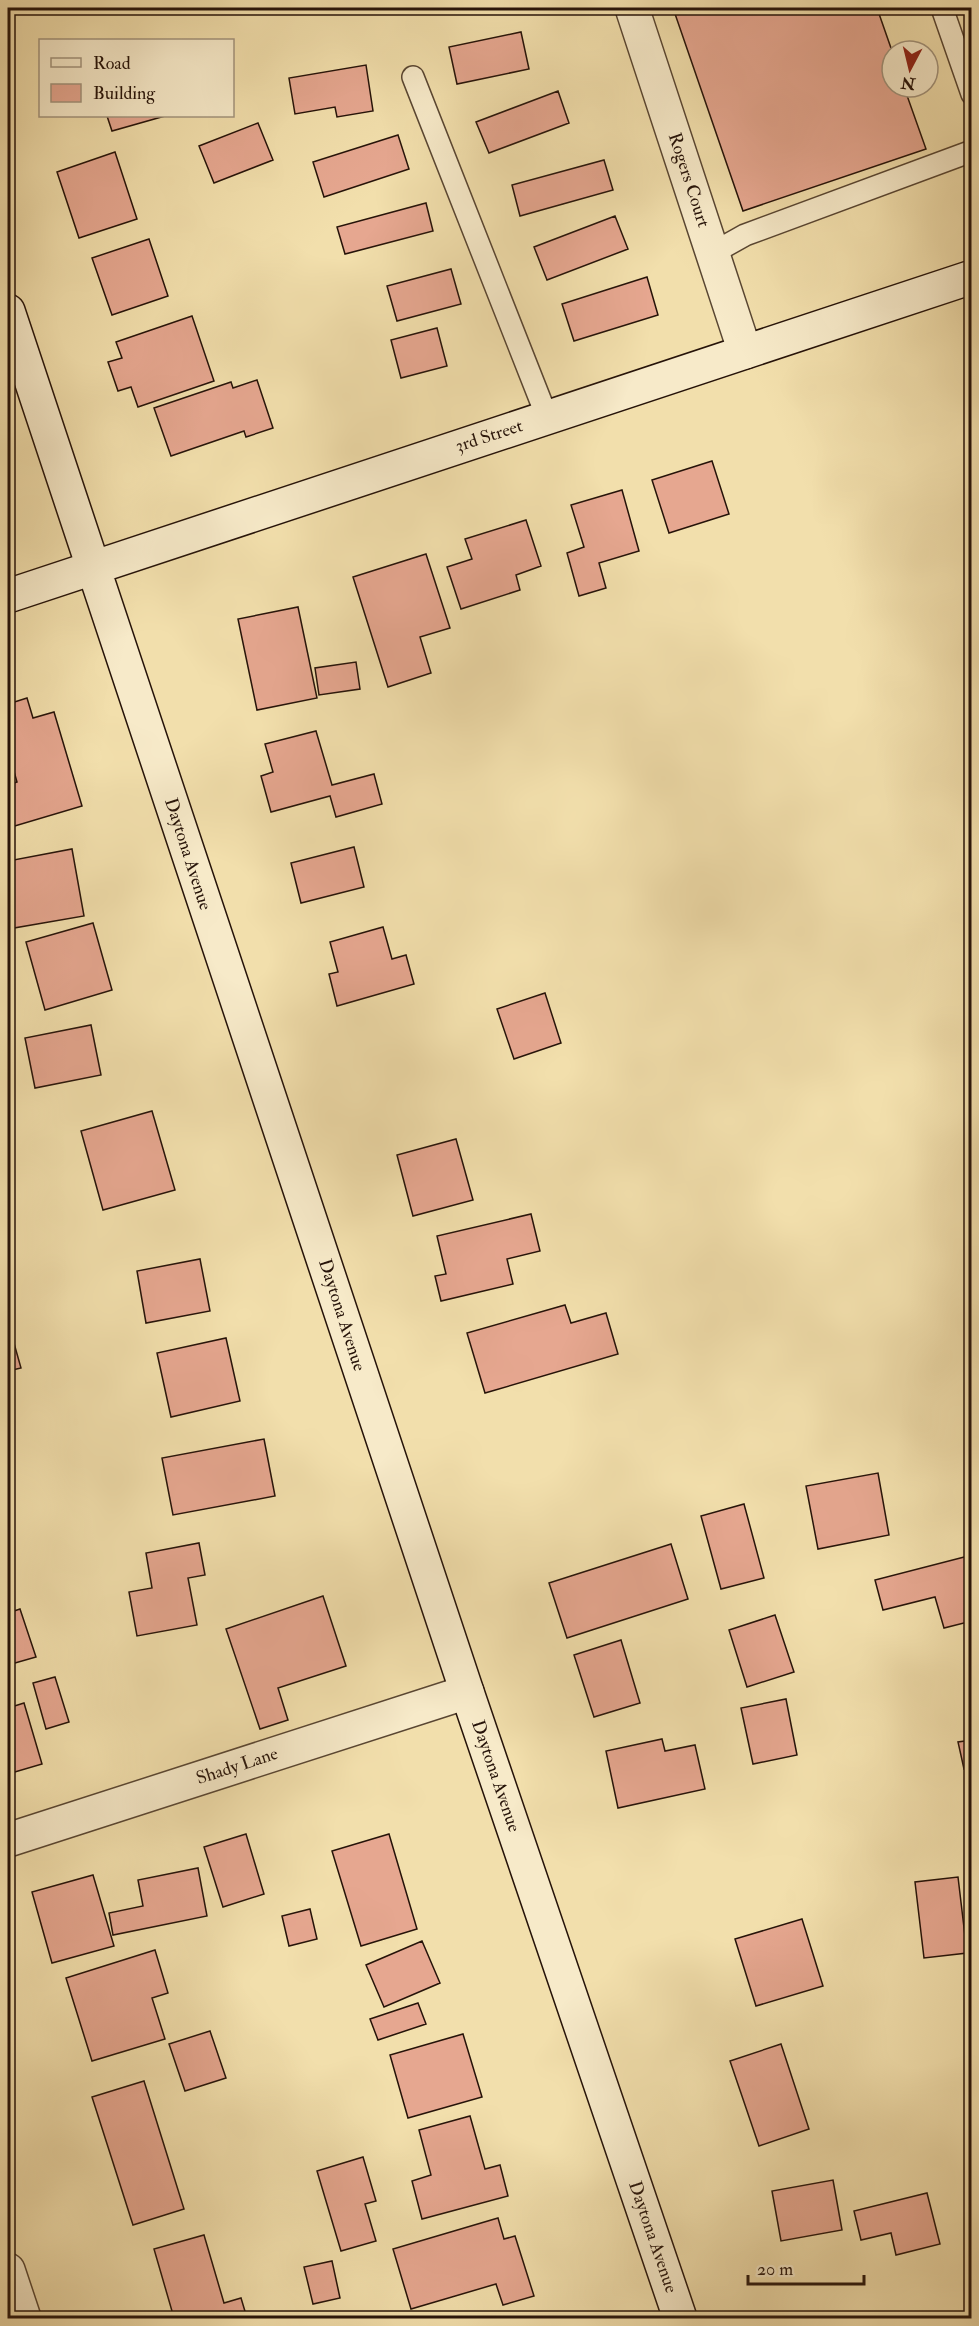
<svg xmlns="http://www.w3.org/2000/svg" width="979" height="2326" font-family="'IM FELL Double Pica',serif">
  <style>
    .building { fill: #e6a790; stroke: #261309; stroke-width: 1.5 }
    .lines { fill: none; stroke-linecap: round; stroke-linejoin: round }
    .lane-casing { stroke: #594632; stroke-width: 24 }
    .street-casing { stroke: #594632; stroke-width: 36 }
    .secondary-casing { stroke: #261309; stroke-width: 36 }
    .lane { stroke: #f7eac9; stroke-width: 21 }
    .street { stroke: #f7eac9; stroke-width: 33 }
    .secondary { stroke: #f7eac9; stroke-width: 33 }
    .labels { text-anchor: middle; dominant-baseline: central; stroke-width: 6; stroke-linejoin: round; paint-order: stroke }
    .street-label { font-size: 18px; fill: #261309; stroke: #f7eac9 }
  </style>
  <rect width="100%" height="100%" fill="#f2dfac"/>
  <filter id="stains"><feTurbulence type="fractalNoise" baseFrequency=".00333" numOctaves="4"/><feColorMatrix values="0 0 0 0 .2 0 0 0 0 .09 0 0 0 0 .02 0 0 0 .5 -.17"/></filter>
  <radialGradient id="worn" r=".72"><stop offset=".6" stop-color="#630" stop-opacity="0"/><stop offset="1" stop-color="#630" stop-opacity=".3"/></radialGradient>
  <!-- building -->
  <path class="building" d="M673 8H877L892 51V87H904L926 149 743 211Z
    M521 32 529 69 457 84 449 47Z
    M366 65 373 111 337 117 335 107 295 114 289 78Z
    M558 91 569 123 489 153 476 122Z
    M107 116H165L112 131Z
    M258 123 273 160 214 183 199 146Z
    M398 135 409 169 324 197 313 162Z
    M115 152 137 219 79 238 57 172Z
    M604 160 613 190 520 216 512 185Z
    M426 203 433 231 345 254 337 227Z
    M615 216 628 249 547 280 534 247Z
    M149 239 168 296 112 315 92 258Z
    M451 269 461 304 397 321 387 286Z
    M647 277 658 315 574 341 562 304Z
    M192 316 214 381 138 407 131 387 118 391 108 362 122 358 116 342Z
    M437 328 447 366 401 378 391 340Z
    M257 380 273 428 246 437 244 431 171 456 154 408 231 382 233 388Z
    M712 461 729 514 669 533 652 480Z
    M622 490 639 551 599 563 606 588 579 596 567 553 584 547 571 505Z
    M526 520 541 566 516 575 520 590 461 609 447 567 472 559 465 539Z
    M426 554 450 628 420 637 431 673 388 687 353 577Z
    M298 607 317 698 257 710 238 619Z
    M356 662 360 689 319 695 315 668Z
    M27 698 33 718 54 712 82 806 8 828V785L17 782 8 750V704Z
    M316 731 332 785 374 774 382 804 336 817 330 796 271 812 261 776 273 772 265 744Z
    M354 847 364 887 301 903 291 863Z
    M72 849 84 916 8 929V861Z
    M93 923 112 990 45 1010 26 942Z
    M383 927 392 959 406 955 414 984 337 1006 329 974 338 972 330 942Z
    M545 993 561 1043 514 1059 497 1009Z
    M91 1025 101 1075 35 1088 25 1038Z
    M152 1111 175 1190 103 1210 81 1131Z
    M456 1139 473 1200 413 1216 397 1155Z
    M531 1214 540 1251 507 1259 513 1284 441 1301 435 1276 446 1274 437 1236Z
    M200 1259 210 1311 146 1323 137 1271Z
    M565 1305 571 1323 606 1313 618 1354 485 1393 467 1333Z
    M8 1322 21 1368 8 1371Z
    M226 1338 240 1401 171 1417 157 1353Z
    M264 1439 275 1496 173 1515 162 1458Z
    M878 1473 889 1535 818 1549 806 1486Z
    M744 1504 764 1578 721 1589 701 1516Z
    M199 1543 205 1575 188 1578 197 1625 137 1636 129 1592 152 1588 146 1553Z
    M671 1544 688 1599 567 1638 549 1583Z
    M972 1555V1621L944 1628 935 1597 883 1610 875 1580Z
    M323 1596 346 1666 278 1688 288 1720 260 1729 226 1629Z
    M20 1609 36 1657 8 1665V1613Z
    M775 1615 794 1672 747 1687 729 1630Z
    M621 1640 640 1703 594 1717 574 1655Z
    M55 1677 69 1722 46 1729 33 1683Z
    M786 1699 797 1755 753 1764 741 1708Z
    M24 1703 42 1764 8 1774V1708Z
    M662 1739 665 1751 695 1745 705 1789 618 1808 606 1751Z
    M972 1740V1767L964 1769 958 1742Z
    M246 1834 264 1894 223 1907 204 1847Z
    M389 1834 417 1929 361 1946 332 1851Z
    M198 1868 207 1916 113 1935 109 1913 143 1906 138 1880Z
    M93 1875 114 1946 52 1963 32 1892Z
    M958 1877 967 1953 924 1958 915 1882Z
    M310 1909 317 1939 289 1946 282 1916Z
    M802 1919 823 1986 756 2006 735 1939Z
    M422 1941 440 1983 384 2007 366 1965Z
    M155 1950 168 1993 152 1998 165 2039 92 2061 66 1978Z
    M418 2003 426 2024 378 2040 370 2019Z
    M210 2031 226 2078 185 2091 169 2044Z
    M463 2034 482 2097 408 2118 390 2055Z
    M781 2044 809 2129 759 2146 730 2061Z
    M144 2081 184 2209 133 2225 92 2097Z
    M470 2116 485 2169 500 2165 508 2196 422 2219 412 2181 431 2175 419 2130Z
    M363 2157 376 2201 365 2204 376 2241 341 2251 317 2171Z
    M833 2180 842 2230 781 2241 772 2191Z
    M927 2193 940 2244 896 2255 891 2233 861 2240 854 2211Z
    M498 2218 504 2239 515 2236 534 2296 503 2305 496 2284 411 2309 393 2249Z
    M204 2235 224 2303 241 2298 247 2318H174L154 2249Z
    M332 2261 340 2298 313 2304 304 2267Z"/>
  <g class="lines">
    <defs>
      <path id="lane" d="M942 8 972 94
        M413 77 547 417
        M713 253 745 235 972 151"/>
      <path id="street" d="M632 8 745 352
        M8 1840 467 1692
        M8 2270 24 2318"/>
      <path id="secondary" d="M8 311 467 1692 680 2318
        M8 596 972 277"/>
    </defs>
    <!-- lane casing -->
    <use href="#lane" class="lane-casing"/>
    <!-- street casing -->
    <use href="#street" class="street-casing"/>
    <!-- secondary casing -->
    <use href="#secondary" class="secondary-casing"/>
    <!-- lane -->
    <use href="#lane" class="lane"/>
    <!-- street -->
    <use href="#street" class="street"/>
    <!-- secondary -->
    <use href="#secondary" class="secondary"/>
  </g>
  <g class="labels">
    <!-- street labels -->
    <g class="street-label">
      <text transform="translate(689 180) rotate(72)">Rogers Court</text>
      <text transform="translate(489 436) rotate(-18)">3rd Street</text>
      <text transform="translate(188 854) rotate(72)">Daytona Avenue</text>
      <text transform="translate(342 1315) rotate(72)">Daytona Avenue</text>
      <text transform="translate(237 1766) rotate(-18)">Shady Lane</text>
      <text transform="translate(496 1776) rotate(71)">Daytona Avenue</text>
      <text transform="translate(653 2237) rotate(71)">Daytona Avenue</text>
    </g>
  </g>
  <!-- margin -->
  <rect width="979" height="2326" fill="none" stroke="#f2dfac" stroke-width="30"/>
  <rect x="9" y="9" width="961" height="2308" fill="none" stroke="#261309" stroke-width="3"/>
  <rect x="15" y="15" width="949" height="2296" fill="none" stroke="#261309" stroke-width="1.5"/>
  <!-- legend -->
  <rect x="39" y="39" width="195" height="78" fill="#f7eac9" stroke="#a3947c" stroke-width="1.5"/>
  <rect x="51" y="58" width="30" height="9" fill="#f7eac9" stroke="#a3947c" stroke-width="1.5"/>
  <text x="93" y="69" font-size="18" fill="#261309">Road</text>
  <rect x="51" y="84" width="30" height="18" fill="#e6a790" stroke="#a3947c" stroke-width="1.5"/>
  <text x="93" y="99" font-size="18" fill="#261309">Building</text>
  <!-- north arrow -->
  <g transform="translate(910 69) rotate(187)"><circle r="28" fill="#f7eac9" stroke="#a3947c" stroke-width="1.5"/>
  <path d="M0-4.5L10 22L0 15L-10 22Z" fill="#8f2418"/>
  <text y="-9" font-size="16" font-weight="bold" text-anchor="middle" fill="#261309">N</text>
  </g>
  <!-- scale -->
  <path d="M748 2275v9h116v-9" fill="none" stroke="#261309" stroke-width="3"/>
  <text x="757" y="2275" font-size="18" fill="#261309" stroke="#f7eac9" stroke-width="4.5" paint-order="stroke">20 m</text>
  <rect width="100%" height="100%" filter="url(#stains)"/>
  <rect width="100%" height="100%" fill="url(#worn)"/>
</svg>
